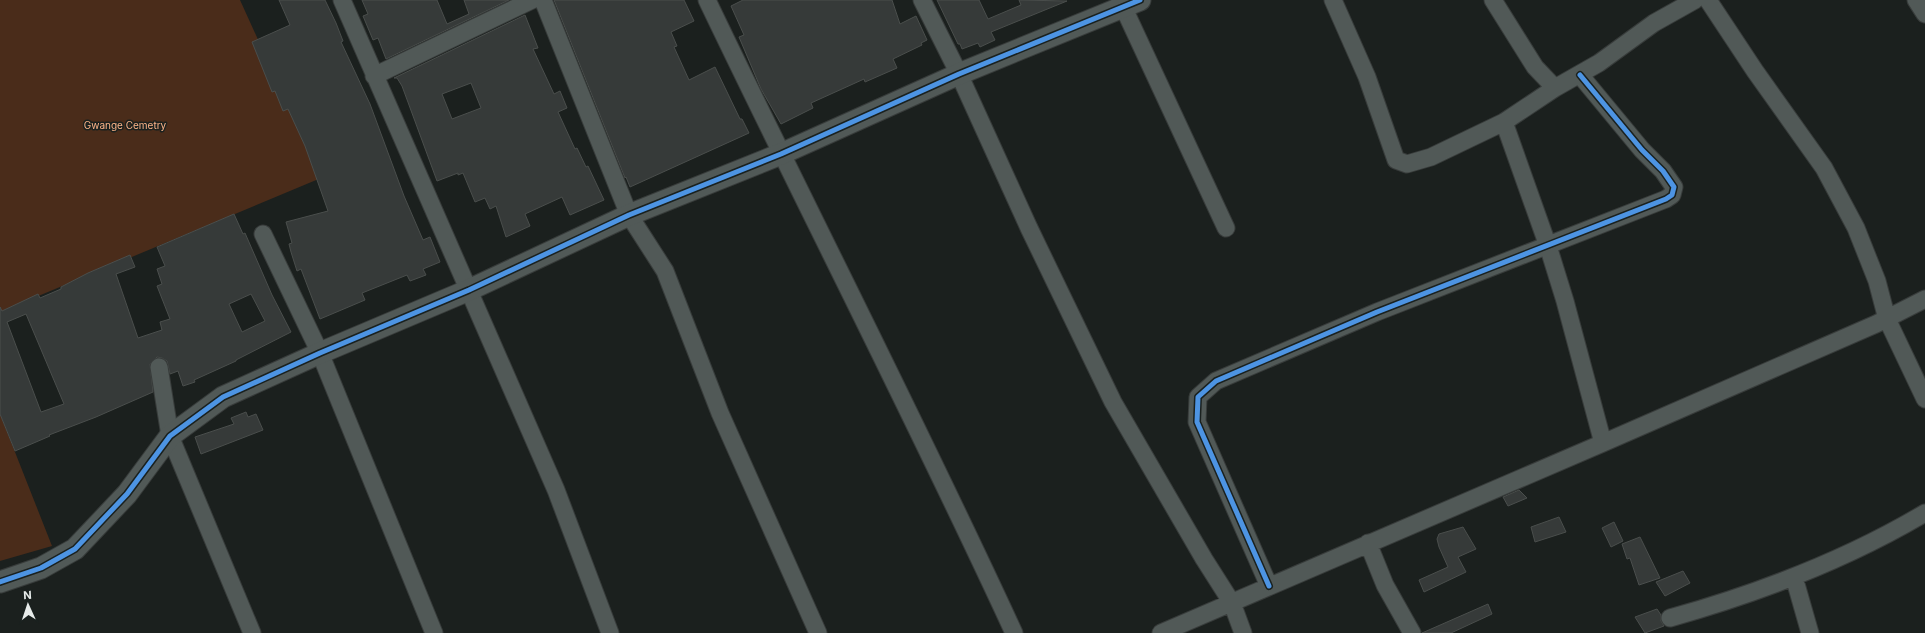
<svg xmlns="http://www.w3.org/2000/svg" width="1925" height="633" font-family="Inter,sans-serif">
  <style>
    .green { fill: #4a2c1a }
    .building { fill: #363a39; stroke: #4a4e4c; fill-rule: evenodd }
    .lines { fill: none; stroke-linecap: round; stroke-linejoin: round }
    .minor-casing { stroke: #383c3b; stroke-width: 19 }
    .tertiary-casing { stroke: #383c3b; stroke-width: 23 }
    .minor { stroke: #515957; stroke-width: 17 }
    .tertiary { stroke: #515957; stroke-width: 21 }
    .cycleway-casing { stroke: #1a211f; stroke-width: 8 }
    .cycleway { stroke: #4d94e3; stroke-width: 5 }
    .labels { text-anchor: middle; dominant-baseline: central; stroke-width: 3; stroke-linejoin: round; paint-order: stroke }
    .park-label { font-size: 10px; fill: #fdb488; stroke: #1a211f }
  </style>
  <rect width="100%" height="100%" fill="#1b201e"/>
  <!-- green -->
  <path class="green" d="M0 0H240L321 178 0 312Z
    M0 414 52 546 0 561Z"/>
  <!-- building -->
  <path class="building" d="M279 0H325L336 23 343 41 341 42 370 104 404 196 423 240 430 237 440 262 423 269 426 275 410 281 407 275 362 293 365 300 320 319 301 269 297 271 291 252 289 244 292 243 286 222 328 211 305 146 288 109 283 111 275 91 272 92 252 42 290 25Z
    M362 0H437L447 24 469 14 464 0H509L386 59 378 38 373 40 363 16 368 14Z
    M554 0H684L694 21 671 32 677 46 674 47 689 80 715 67 740 119H742L749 133 630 187 626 177 625 178Z
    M743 0H892L900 24 916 16 927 40 921 43 922 45 893 59 897 68 865 82 864 79 811 103 813 108 781 124 761 89 739 37 744 35 731 6Z
    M937 0H979L988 19 1021 5 1019 0 1067 1 991 32 995 40 980 47 978 43 962 49 960 44H958Z
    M525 15 538 48 533 49 554 94 560 91 567 108 558 112 575 149 577 148 586 167 588 166 604 200 570 215 562 197 525 214 530 226 506 237 496 206 490 209 485 198 475 202 463 173 458 175V173L437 181 402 86 397 78H394ZM471 83 481 108 452 119 442 94Z
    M234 214 243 234 245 233 272 295 291 332 236 360V361L194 380 195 382 183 386 178 371 170 374 167 361 162 358 157 357 150 364 153 392 96 417 49 435 50 436 15 451 0 414V307L2 311 38 294 40 298 61 289V287L88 273 130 255 135 267 116 274 138 338 162 330 160 322 170 319 157 286 162 284 157 269 165 266 157 247ZM251 294 265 321 242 332 229 304ZM26 314 64 404 41 412 7 322Z
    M246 412 248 417 256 414 263 430 201 454 195 437 234 424 231 418Z
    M1519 490 1527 498 1508 506 1503 497Z
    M1559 517 1566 532 1535 542 1531 527Z
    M1614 522 1623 541 1611 547 1602 528Z
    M1463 527 1476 549 1458 557 1466 572 1424 592 1419 580 1448 567 1439 547 1437 539 1439 534Z
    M1640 537 1660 578 1639 585 1630 558 1627 559 1622 544Z
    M1683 571 1690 583 1665 596 1656 582Z
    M1488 604 1492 614 1451 633H1422Z
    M1657 609 1661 615V621L1664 626 1645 633 1635 617Z"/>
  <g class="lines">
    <defs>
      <path id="minor" d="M342 0 556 490 610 633
        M543 0 629 215 665 271 720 413 818 633
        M707 0C808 211 916 420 1014 633
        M922 0 959 74 1029 228 1113 402 1204 559 1232 603 1243 633
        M1120 0 1226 228
        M1333 0 1367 77 1396 160 1407 164 1431 157 1504 122 1555 88 1599 63 1654 23 1695 0
        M1493 0 1535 67 1555 88
        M1708 0 1755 71 1824 168 1856 228 1877 281 1887 319 1925 399
        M1916 0 1925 14
        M374 76 532 0
        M1504 122 1548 246 1565 301 1603 443
        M263 234 320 353 434 633
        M159 367 170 436 252 633
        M1368 543 1385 585 1412 633
        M1794 577 1810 633
        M1269 586 1197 422 1198 397 1216 381 1377 312 1666 199 1672 195 1674 187 1663 171 1642 150 1580 75
        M1670 618C1759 593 1846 560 1925 513
        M1161 633 1603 443 1876 324 1925 299"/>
      <path id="tertiary" d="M0 582 41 568 75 549 127 494 170 436 223 397 320 353 469 290 629 215 781 154 959 74 1140 0"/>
    </defs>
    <!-- minor casing -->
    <use href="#minor" class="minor-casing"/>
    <!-- tertiary casing -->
    <use href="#tertiary" class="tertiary-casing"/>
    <!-- minor -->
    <use href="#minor" class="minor"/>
    <!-- tertiary -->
    <use href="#tertiary" class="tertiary"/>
    <defs>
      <path id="cycleway" d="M0 582 41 568 75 549 127 494 170 436 223 397 320 353 469 290 629 215 781 154 959 74 1140 0
        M1269 586 1197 422 1198 397 1216 381 1377 312 1666 199 1672 195 1674 187 1663 171 1642 150 1580 75"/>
    </defs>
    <!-- cycleway casing -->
    <use href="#cycleway" class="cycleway-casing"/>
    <!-- cycleway -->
    <use href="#cycleway" class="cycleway"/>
  </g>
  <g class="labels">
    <!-- park labels -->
    <g class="park-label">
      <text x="125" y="125">Gwange Cemetry</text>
    </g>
  </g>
  <!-- north arrow -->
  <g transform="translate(28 605) rotate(357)" stroke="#1a211f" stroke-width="3" paint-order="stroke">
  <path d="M0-3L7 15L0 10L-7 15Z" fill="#e7ebea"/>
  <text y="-6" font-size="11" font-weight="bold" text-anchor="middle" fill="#e7ebea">N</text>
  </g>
</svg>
